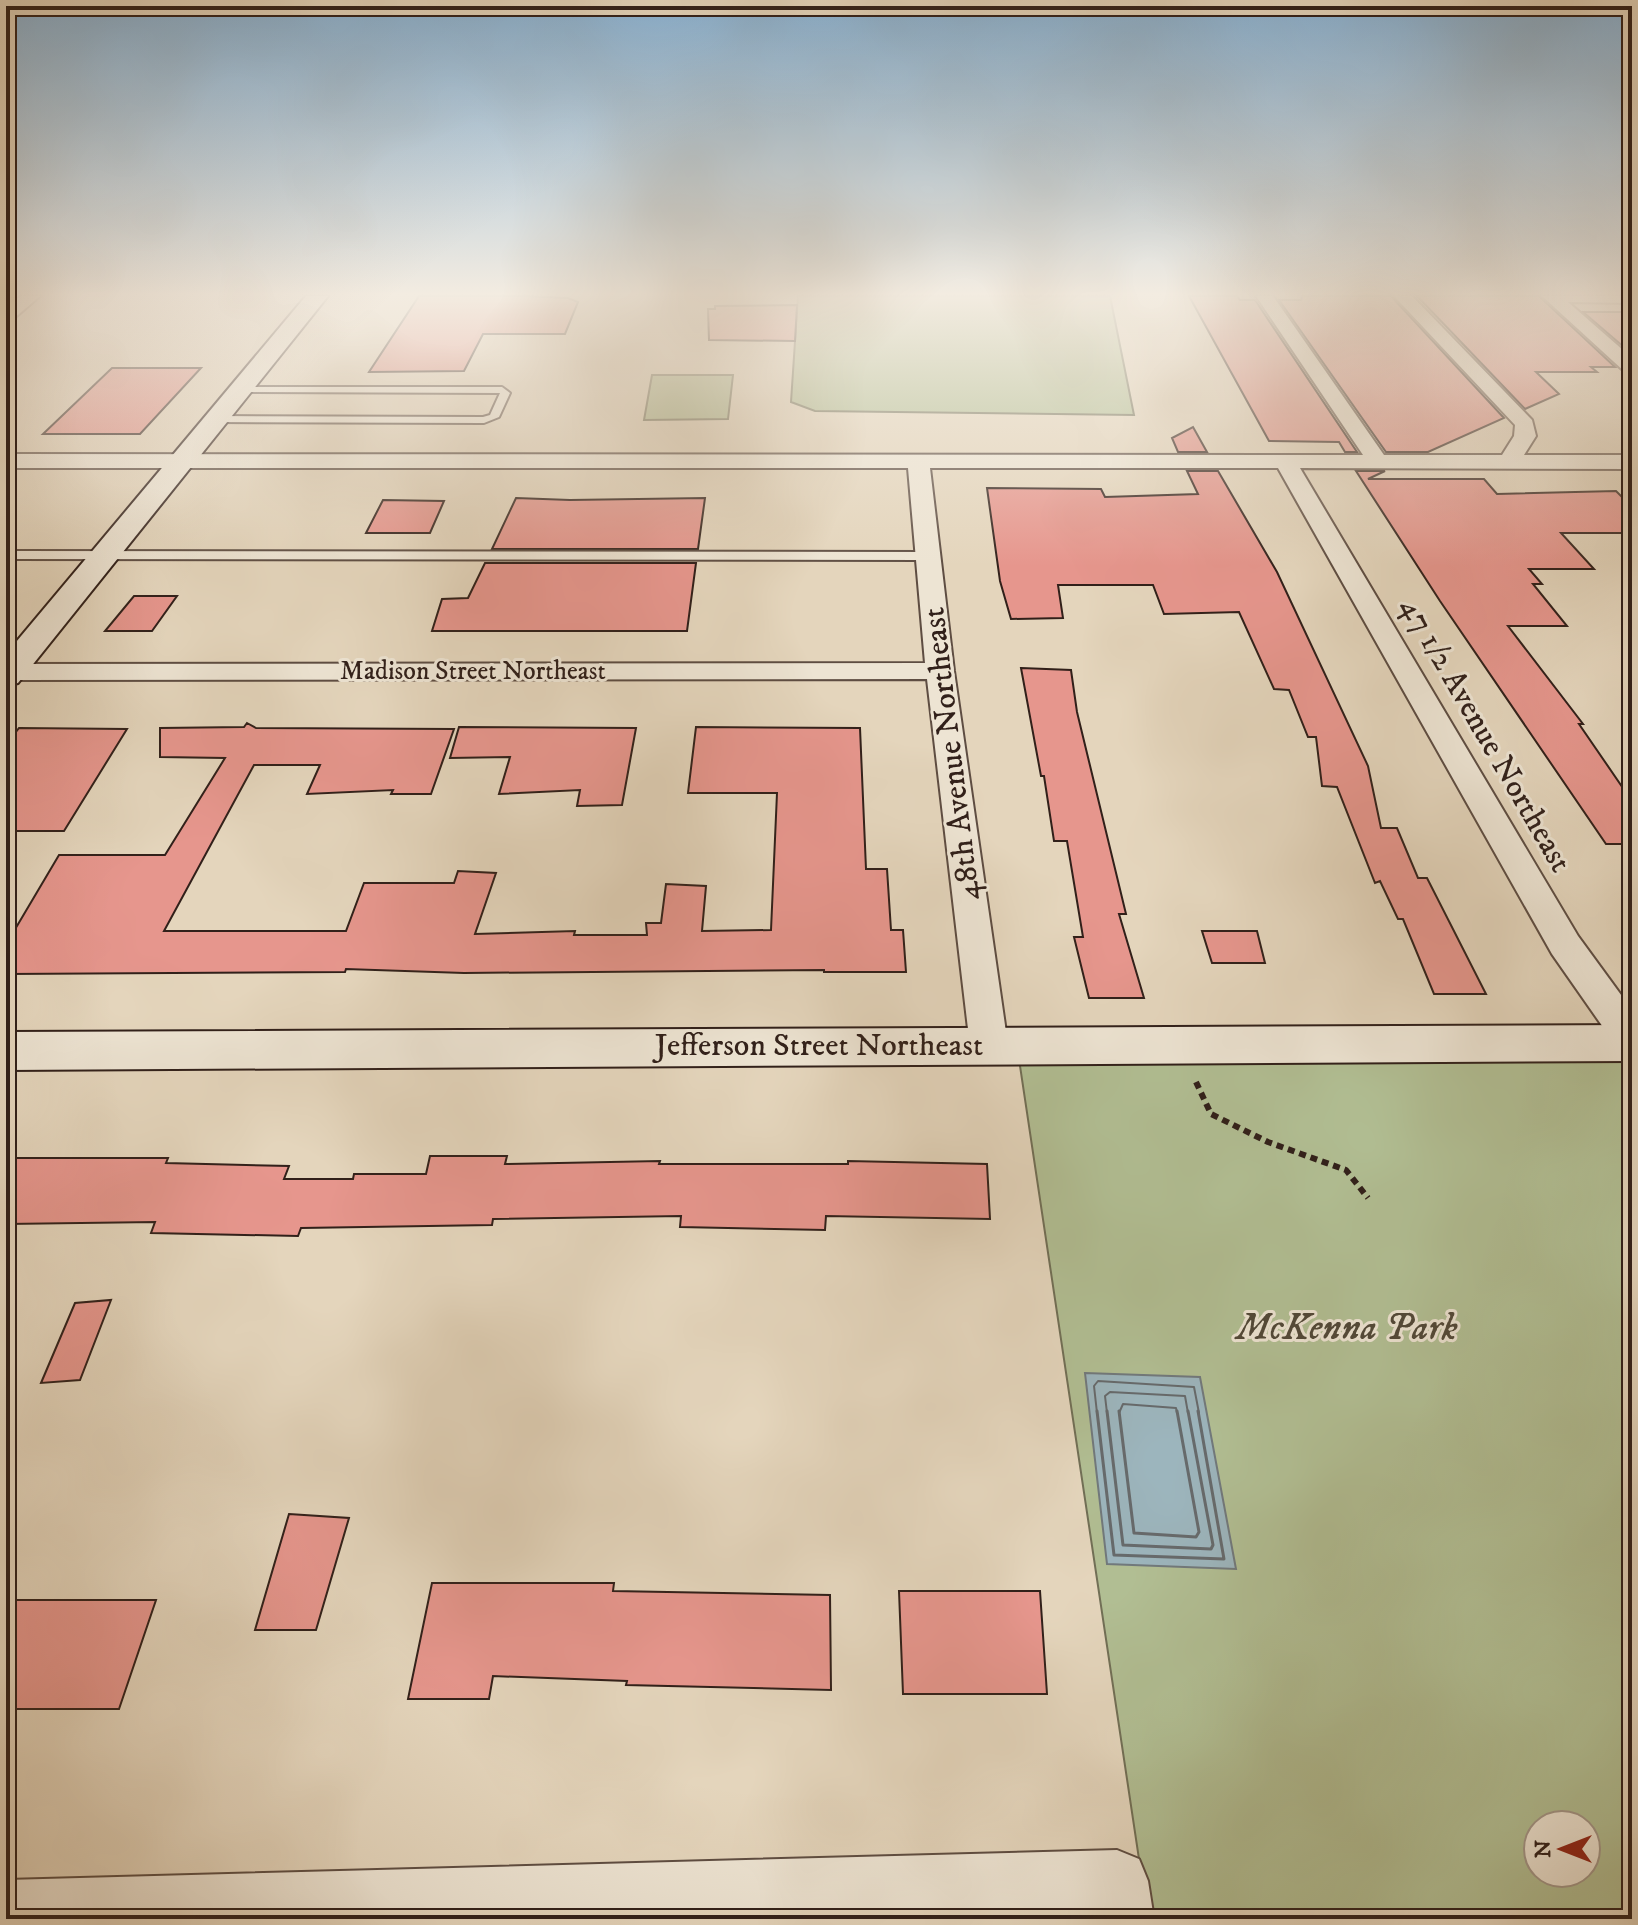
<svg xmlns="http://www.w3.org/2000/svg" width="1638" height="1925" font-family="'IM FELL DW Pica',serif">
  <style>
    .green { fill: #b1be93; stroke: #716f56; stroke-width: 2; fill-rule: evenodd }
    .water { fill: #9cb5bd; stroke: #71797c; stroke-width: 2 }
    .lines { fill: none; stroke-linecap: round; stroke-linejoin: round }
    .shore-far1 { stroke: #666a6c; stroke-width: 2 }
    .shore { stroke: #666a6c; stroke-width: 3 }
    .building { fill: #e6968d; stroke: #31201a; stroke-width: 2 }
    .lane-casing { stroke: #5e4d42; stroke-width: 4 }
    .street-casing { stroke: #5e4d42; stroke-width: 4 }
    .secondary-casing { stroke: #31201a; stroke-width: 4 }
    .path { stroke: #31201a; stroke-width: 6; stroke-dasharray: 7 5; stroke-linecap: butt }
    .lane { fill: #ede4d3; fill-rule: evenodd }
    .street { fill: #ede4d3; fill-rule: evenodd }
    .secondary { fill: #ede4d3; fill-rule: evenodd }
    .labels { text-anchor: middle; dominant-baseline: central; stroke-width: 6; stroke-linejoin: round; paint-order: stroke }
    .far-street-label { font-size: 26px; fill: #31201a; stroke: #ede4d3 }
    .street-label { font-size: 32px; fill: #31201a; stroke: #ede4d3 }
    .near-park-label { font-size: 38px; font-style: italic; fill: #514838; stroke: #ede4d3 }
  </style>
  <rect width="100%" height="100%" fill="#e4d5bc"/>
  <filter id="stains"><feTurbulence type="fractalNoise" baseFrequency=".0025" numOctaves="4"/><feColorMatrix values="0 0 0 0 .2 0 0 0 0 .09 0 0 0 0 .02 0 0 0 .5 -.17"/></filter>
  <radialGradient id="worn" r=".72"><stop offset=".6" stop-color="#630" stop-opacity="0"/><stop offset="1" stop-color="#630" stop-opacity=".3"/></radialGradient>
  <!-- green -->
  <path class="green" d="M798 296H1110L1134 415 815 411 791 402Z
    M652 375H733L728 419 644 420Z
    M1632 1041V1919H1148L1017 1046ZM1538 1825H1586V1873H1538Z"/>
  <!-- water -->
  <path class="water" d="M1085 1373 1200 1377 1236 1569 1107 1564Z"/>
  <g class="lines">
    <!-- shore-far1 -->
    <path class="shore-far1" d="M1097 1413 1094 1386 1098 1381 1194 1387 1199 1413
      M1107 1413 1105 1396 1110 1392 1185 1396 1188 1413
      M1119 1413 1123 1404 1176 1408 1177 1413"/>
    <!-- shore -->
    <path class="shore" d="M1097 1411 1114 1555 1224 1559 1198 1411
      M1107 1411 1123 1545 1211 1549 1213 1545 1188 1411
      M1119 1411 1134 1533 1196 1537 1199 1532 1177 1411"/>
  </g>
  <!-- building -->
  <path class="building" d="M419 296H526L568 298 578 302 565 334H483L464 371 369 372Z
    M1189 296H1237L1240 300H1255L1357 452H1345L1339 442 1269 441Z
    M1302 296H1391L1504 418 1428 452H1386L1279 300H1301Z
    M1417 296H1539L1615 367H1591L1597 372H1536L1559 394 1525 409Z
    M797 305 795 341 709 340 708 309H715V306Z
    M1583 312H1632V354Z
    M112 368H201L140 434H43Z
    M1193 427 1207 452H1178L1172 438Z
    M1187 471H1218L1277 572 1368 766 1381 828H1397L1418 878H1427L1486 994H1434L1403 919H1398L1380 881 1375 883 1337 787 1322 786 1316 737H1308L1289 690 1274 689 1239 612 1164 614 1153 585H1058L1063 618 1011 619 1000 581 987 488 1101 489 1105 497 1198 494Z
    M1356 471H1385L1368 479H1484L1497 494 1616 491 1632 507V533H1561L1594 569H1529L1542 584H1533L1567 626H1508L1583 724H1579L1625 791 1632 792V844H1606L1440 601Z
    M516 498 570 500 705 498 698 549H492Z
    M383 500 444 501 430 533H366Z
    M485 563H696L687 631H432L442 599 468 598Z
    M134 596H177L152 631H105Z
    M1021 668 1071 670 1077 712 1126 914H1119L1144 998H1089L1074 937H1083L1067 841H1054L1044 776H1041Z
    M247 723 256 728 454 729 431 794H391L393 790 307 794 320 765H254L164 931H346L364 883H454L458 871 496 873 475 934 575 931 574 935H647L646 923H661L666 884 706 886 702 931 771 930 777 793H688L696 727 860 728 866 869H887L891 930H903L906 972H824V970L464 973 346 969 345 972 6 974V931H14L59 855H165L225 758 160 757V728L244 727Z
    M459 727 636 728 622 805 577 806 580 790 499 794 510 757 450 758Z
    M19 728 127 729 64 831H6V745Z
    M1202 931H1257L1265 963H1212Z
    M430 1156H507L505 1164 660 1161 659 1164H848V1161L987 1164 990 1219 826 1216 825 1230 680 1227 681 1216 493 1219 492 1225 301 1228 298 1236 151 1233 155 1222 6 1224V1158H168L166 1163 289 1166 284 1179H353L354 1174H426Z
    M111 1300 80 1380 41 1383 75 1303Z
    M289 1514 349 1518 316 1630H255Z
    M432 1583H614L613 1591 830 1595 831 1690 626 1685 627 1681 493 1676 489 1699H408Z
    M899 1591H1040L1047 1694H903Z
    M6 1600H156L119 1709H6Z"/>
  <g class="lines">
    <defs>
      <path id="lane" d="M502 387 510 393 499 417 484 423 217 422 212 419 217 416 483 417 490 415 500 393 236 392 235 390 240 387Z
        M6 551 929 552 935 556 929 560 6 559Z"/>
      <path id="street" d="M21 296H40L12 320 6 321V307Z
        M1256 296H1273L1384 455H1502L1514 436 1515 425 1394 296H1412L1532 420 1536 436 1524 455H1632V469L1300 468 1578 936 1632 1010V1054L1619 1050 1552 954 1278 468H930L954 671 1008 1046 1003 1057 989 1061 975 1057 970 1046 927 679 6 680V664L925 663 908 468H6V454L1363 455Z
        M1542 296H1632V303L1568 302 1632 358V374L1625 372Z
        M1117 1850 1139 1859 1148 1881 1154 1919H1090V1913L860 1919H6V1880Z"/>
      <path id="secondary" d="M306 296H328L18 683 6 686V654Z
        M1632 1025V1061L6 1070V1032Z"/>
    </defs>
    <!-- lane casing -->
    <use href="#lane" class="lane-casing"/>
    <!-- street casing -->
    <use href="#street" class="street-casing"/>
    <!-- secondary casing -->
    <use href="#secondary" class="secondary-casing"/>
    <!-- path -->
    <path class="path" d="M1196 1082 1211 1114 1268 1142 1346 1170 1368 1198"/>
    <!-- lane -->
    <use href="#lane" class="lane"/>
    <!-- street -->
    <use href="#street" class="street"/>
    <!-- secondary -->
    <use href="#secondary" class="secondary"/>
  </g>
  <!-- sky -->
  <linearGradient id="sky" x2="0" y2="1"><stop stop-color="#89b4d7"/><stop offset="0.52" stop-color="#f3ece1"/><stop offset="1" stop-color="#f3ece1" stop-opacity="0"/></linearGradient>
  <rect width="1638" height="566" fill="url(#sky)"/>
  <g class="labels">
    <!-- far-street labels -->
    <g class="far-street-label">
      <text x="473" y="671">Madison Street Northeast</text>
    </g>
    <!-- street labels -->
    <g class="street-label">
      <text transform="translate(1485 735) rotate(60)">47 1/2 Avenue Northeast</text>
      <text transform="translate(952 754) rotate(-97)">48th Avenue Northeast</text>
      <text x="819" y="1046">Jefferson Street Northeast</text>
    </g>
    <!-- near-park labels -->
    <g class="near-park-label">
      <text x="1347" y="1328">McKenna Park</text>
    </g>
  </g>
  <!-- margin -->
  <rect width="1638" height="1925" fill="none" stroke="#e4d5bc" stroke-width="32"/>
  <rect x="8" y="8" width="1622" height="1909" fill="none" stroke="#31201a" stroke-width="4"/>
  <rect x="16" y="16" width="1606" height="1893" fill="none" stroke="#31201a" stroke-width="2"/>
  <!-- north arrow -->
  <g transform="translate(1562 1849) rotate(270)"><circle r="38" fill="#ede4d3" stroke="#a29689" stroke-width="2"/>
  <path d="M0-6L14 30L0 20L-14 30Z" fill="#8f2418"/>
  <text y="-12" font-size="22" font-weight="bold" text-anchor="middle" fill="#31201a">N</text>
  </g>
  <rect width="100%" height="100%" filter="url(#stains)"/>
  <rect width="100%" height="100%" fill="url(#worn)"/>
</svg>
